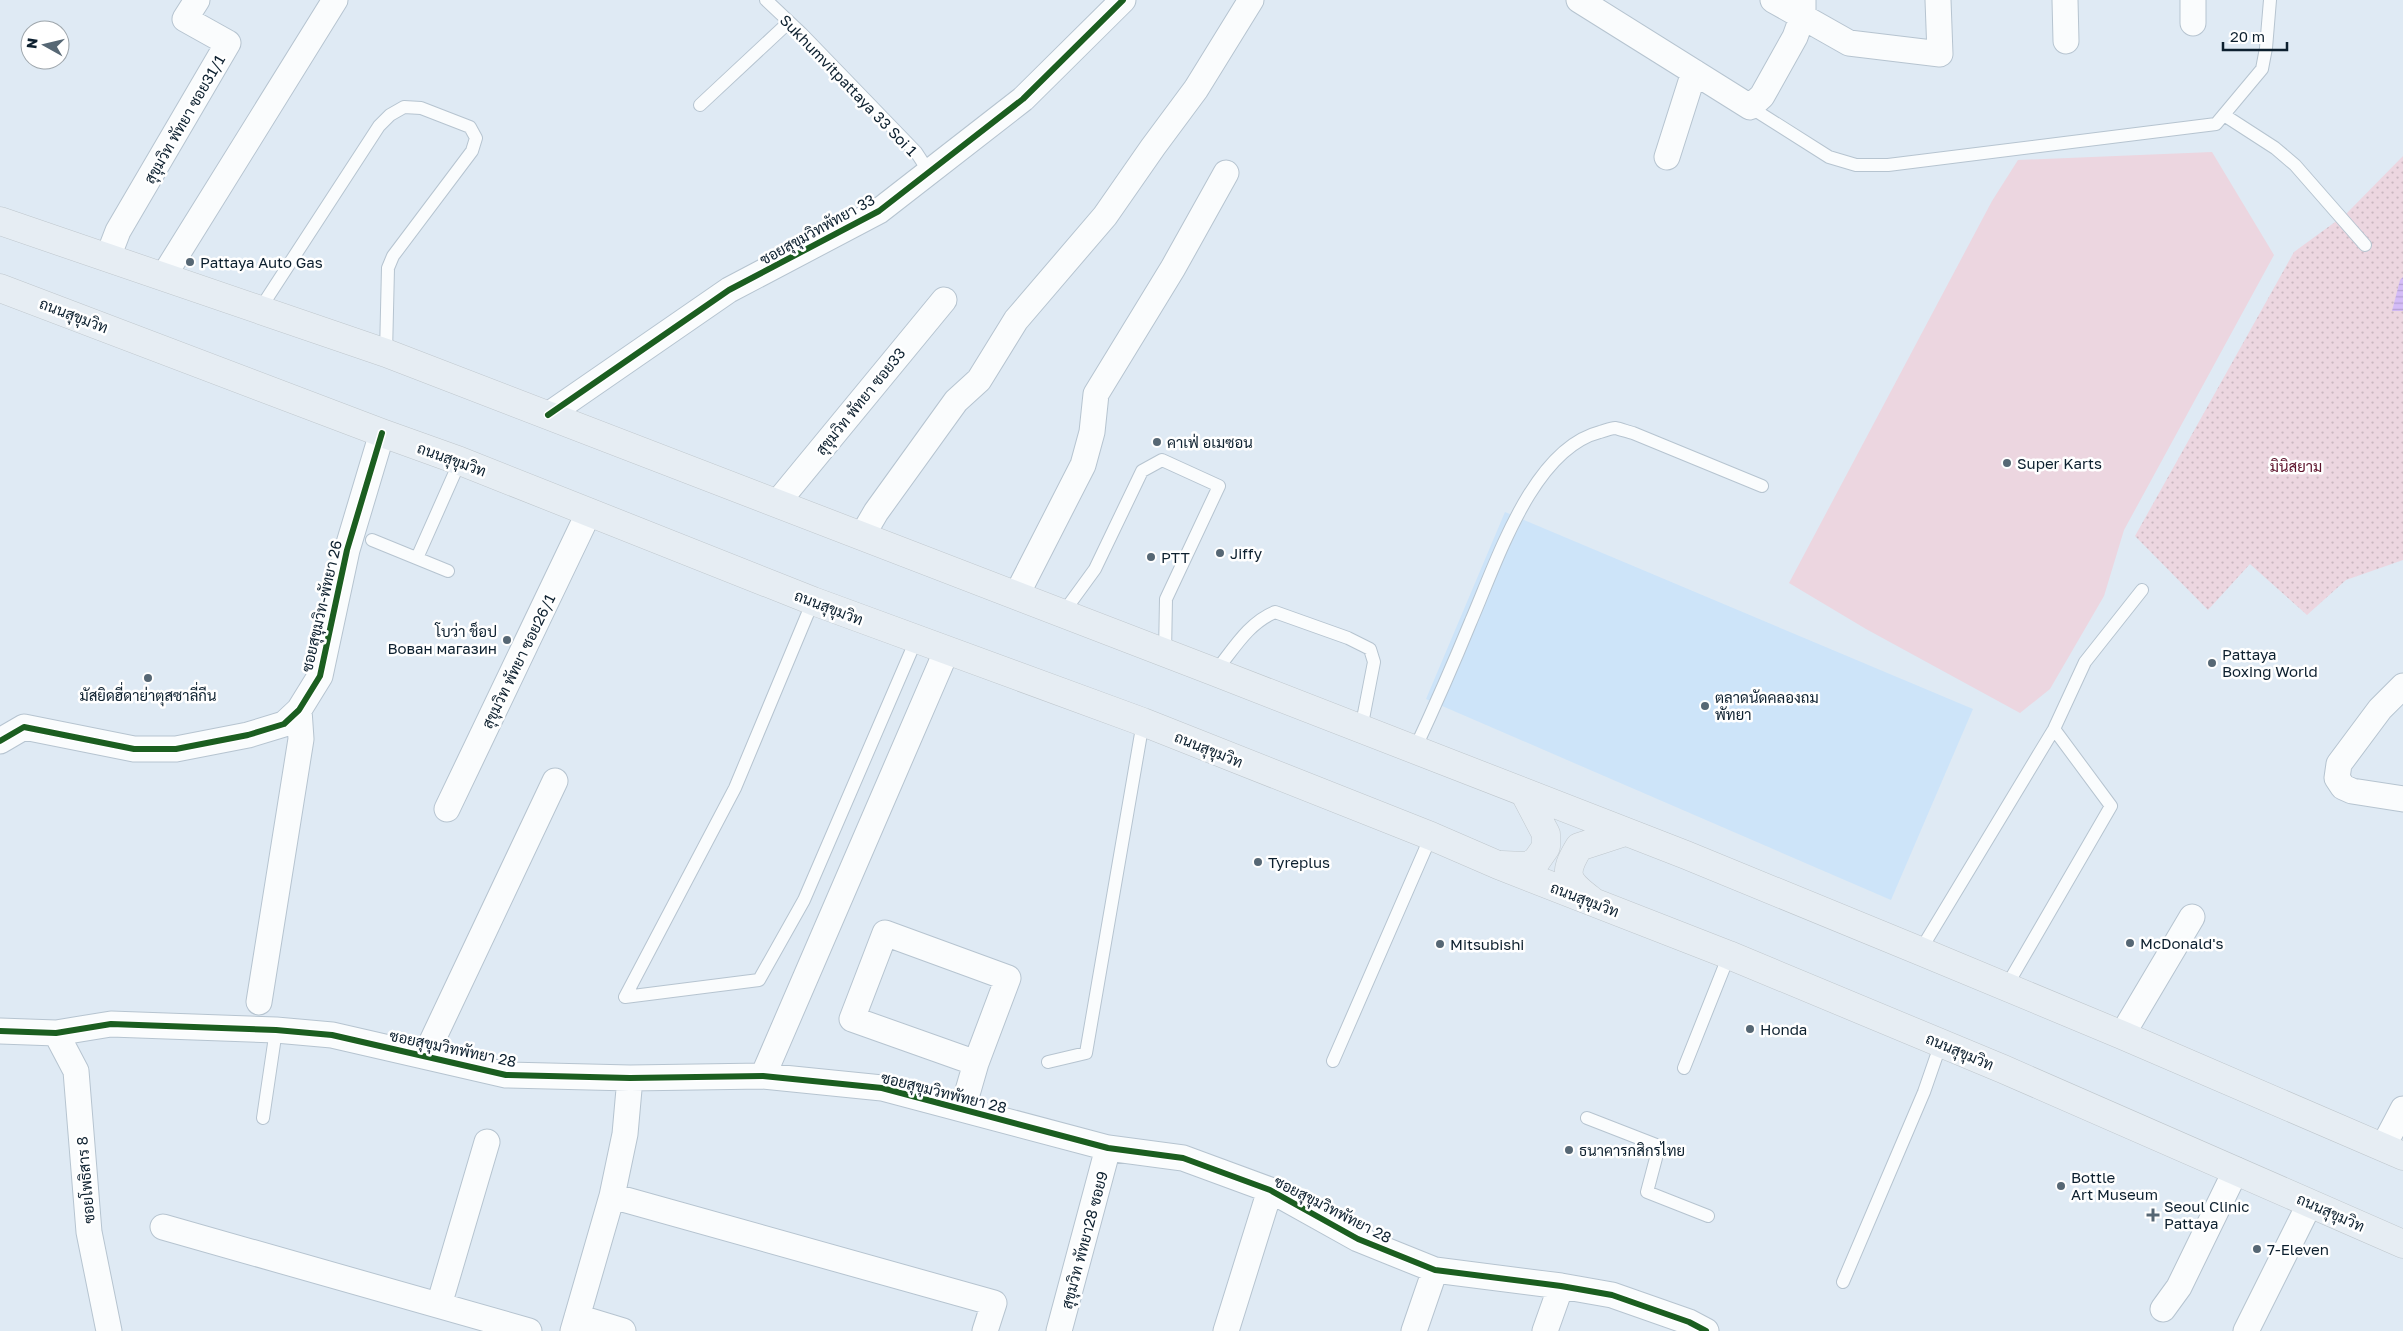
<svg xmlns="http://www.w3.org/2000/svg" width="2403" height="1331" font-family="'Golos Text',Sarabun,sans-serif">
  <style>
    .built { fill: #cde4f9 }
    .green { fill: #ecd6e0 }
    .park { fill: url(#park-dots) }
    .water { fill: url(#water-rules) }
    .lines { fill: none; stroke-linecap: round; stroke-linejoin: round }
    .lane-casing { stroke: #b6c4d0; stroke-width: 14 }
    .street-casing { stroke: #b6c4d0; stroke-width: 27 }
    .highway-casing { stroke: #bfc7cd; stroke-width: 29 }
    .lane { stroke: #fafcfd; stroke-width: 12 }
    .street { stroke: #fafcfd; stroke-width: 25 }
    .highway { stroke: #e6edf3; stroke-width: 28 }
    .cycleway-casing { stroke: #fff; stroke-width: 9 }
    .cycleway { stroke: #1b5e20; stroke-width: 6 }
    .poi-dot { fill: #566774; stroke: #fff; stroke-width: 2 }
    .labels { text-anchor: middle; dominant-baseline: central; stroke-width: 5; stroke-linejoin: round; paint-order: stroke }
    .street-label { font-size: 15px; fill: #0d202f; stroke: #fff }
    .poi-label { font-size: 15px; fill: #0d202f; stroke: #fff; text-anchor: start }
    .park-label { font-size: 15px; fill: #5c122b; stroke: #fff }
  </style>
  <defs>
    <pattern id="park-dots" width="8" height="8" patternUnits="userSpaceOnUse" patternTransform="scale(1.25)"><rect width="8" height="8" fill="#ecd6e0"/><path d="M2 2h.1M6 6h.1" fill="none" stroke="#c9b7c0" stroke-width="1.8" stroke-linecap="round"/></pattern>
    <pattern id="water-rules" width="6" height="5" patternUnits="userSpaceOnUse" patternTransform="scale(1.25)"><rect width="6" height="5" fill="#d4bcf7"/><path d="M0 2.5h6" fill="none" stroke="#b5a1d4"/></pattern>
  </defs>
  <rect width="100%" height="100%" fill="#dfeaf4"/>
  <!-- built -->
  <path class="built" d="M1505 512 1973 709 1891 900 1426 699Z"/>
  <!-- green -->
  <path class="green" d="M2212 152 2274 255 2124 530 2104 596 2050 689 2020 713 1866 629 1789 583 1992 201 2018 160Z"/>
  <!-- park -->
  <path class="park" d="M2403 156V560L2346 580 2307 615 2250 564 2208 610 2135 536 2294 252 2346 214Z"/>
  <!-- water -->
  <path class="water" d="M2403 277V311H2392L2400 280Z"/>
  <g class="lines">
    <defs>
      <path id="lane" d="M766 0 801 33 916 152 929 172
        M700 105 789 22
        M1750 107 1829 157 1856 165H1888L2216 124 2262 69 2266 48 2270 0
        M2224 115 2275 148 2295 165 2365 245
        M260 309 379 126 390 115 404 107 421 108 470 127 476 138 472 151 393 256 388 268 386 353
        M372 540 448 571
        M417 558 460 461
        M813 601 735 788 625 997 759 980 804 900 916 640
        M1063 613 1095 569 1142 471 1162 460 1219 486 1166 599 1165 653
        M1215 672C1233 650 1248 623 1275 612L1348 638 1370 649 1374 662 1361 729
        M1414 751C1434 708 1453 665 1471 621 1496 564 1532 449 1600 432 1605 431 1610 428 1615 428 1621 429 1628 432 1633 433L1762 486
        M1920 951 2054 729 2085 662 2142 590
        M2006 987 2111 806 2054 729
        M1333 1061 1431 836
        M1048 1062 1086 1053 1143 722
        M1684 1068 1729 955
        M263 1118 276 1030
        M1587 1118 1659 1146
        M1656 1158 1647 1192 1708 1216
        M1843 1282 1924 1092 1941 1043"/>
      <path id="street" d="M1579 0 1750 107 1762 96 1795 37 1803 15V0
        M1773 0 1849 43 1940 54 1938 0
        M2065 0 2066 41
        M2193 0V23
        M1667 157 1694 72
        M108 257 118 231 228 43 185 19 197 0
        M163 277 335 0
        M548 415 729 290 879 211 1023 99 1123 0
        M777 503 944 300
        M862 536 876 512 956 401 979 380 1016 320 1105 216 1153 147 1196 89 1251 0
        M1016 596 1083 465 1092 432 1096 394 1173 268 1226 173
        M2403 686 2380 709 2339 764 2337 778 2343 787 2352 791 2403 799
        M0 741 24 727 134 749H176L248 735 284 724 299 710 320 676 347 550 382 433
        M447 809 589 512
        M259 1002 301 739 299 710
        M0 1031 56 1033 111 1024 276 1030 332 1035 506 1075 630 1078 763 1076 882 1088 1108 1148 1183 1158 1270 1190 1358 1239 1435 1270 1561 1286 1612 1295 1689 1322 1706 1331
        M56 1033 76 1071 89 1232 109 1331
        M2122 1035 2192 917
        M425 1056 555 781
        M763 1076 946 652
        M963 1108 976 1063 1008 978 885 933 852 1019 976 1063
        M2383 1147 2403 1109
        M612 1196 994 1303 985 1331
        M163 1227 529 1331
        M439 1305 487 1142
        M2163 1309 2179 1287 2236 1170
        M577 1317 623 1331
        M573 1331 612 1196 625 1134 630 1078
        M1059 1331 1108 1148
        M1226 1331 1270 1190
        M1414 1331 1435 1270
        M1545 1331 1561 1286
        M2246 1331 2310 1203"/>
      <path id="highway" d="M0 221 386 353 1215 672 1686 855 1920 951 2122 1035 2403 1156
        M0 288 382 433 460 461 813 601 1143 722 1431 836 1498 865 1729 955 2003 1069 2403 1244
        M1502 865 1529 866 1537 860 1546 847V834L1525 794
        M1591 900C1566 881 1562 875 1579 847L1625 832"/>
    </defs>
    <!-- lane casing -->
    <use href="#lane" class="lane-casing"/>
    <!-- street casing -->
    <use href="#street" class="street-casing"/>
    <!-- highway casing -->
    <use href="#highway" class="highway-casing"/>
    <!-- lane -->
    <use href="#lane" class="lane"/>
    <!-- street -->
    <use href="#street" class="street"/>
    <!-- highway -->
    <use href="#highway" class="highway"/>
    <defs>
      <path id="cycleway" d="M548 415 729 290 879 211 1023 99 1123 0
        M0 741 24 727 134 749H176L248 735 284 724 299 710 320 676 347 550 382 433
        M0 1031 56 1033 111 1024 276 1030 332 1035 506 1075 630 1078 763 1076 882 1088 1108 1148 1183 1158 1270 1190 1358 1239 1435 1270 1561 1286 1612 1295 1689 1322 1706 1331"/>
    </defs>
    <!-- cycleway casing -->
    <use href="#cycleway" class="cycleway-casing"/>
    <!-- cycleway -->
    <use href="#cycleway" class="cycleway"/>
  </g>
  <!-- markers -->
  <g class="poi-dot">
    <circle cx="190" cy="262" r="5"/>
    <circle cx="1157" cy="442" r="5"/>
    <circle cx="2007" cy="463" r="5"/>
    <circle cx="1220" cy="553" r="5"/>
    <circle cx="1151" cy="557" r="5"/>
    <circle cx="507" cy="640" r="5"/>
    <circle cx="2212" cy="663" r="5"/>
    <circle cx="148" cy="678" r="5"/>
    <circle cx="1705" cy="706" r="5"/>
    <circle cx="1258" cy="862" r="5"/>
    <circle cx="2130" cy="943" r="5"/>
    <circle cx="1440" cy="944" r="5"/>
    <circle cx="1750" cy="1029" r="5"/>
    <circle cx="1569" cy="1150" r="5"/>
    <circle cx="2061" cy="1186" r="5"/>
    <path d="M2150.5 1207.5h5v5h5v5h-5v5h-5v-5h-5v-5h5z"/>
    <circle cx="2257" cy="1249" r="5"/>
  </g>
  <g class="labels">
    <!-- street labels -->
    <g class="street-label">
      <text transform="translate(849 85) rotate(46)">Sukhumvitpattaya 33 Soi 1</text>
      <text transform="translate(184 119) rotate(-60)">สุขุมวิท พัทยา ซอย31/1</text>
      <text transform="translate(817 229) rotate(-29)">ซอยสุขุมวิทพัทยา 33</text>
      <text transform="translate(74 315) rotate(21)">ถนนสุขุมวิท</text>
      <text transform="translate(860 401) rotate(-51)">สุขุมวิท พัทยา ซอย33</text>
      <text transform="translate(452 459) rotate(20)">ถนนสุขุมวิท</text>
      <text transform="translate(321 606) rotate(-77)">ซอยสุขุมวิท-พัทยา 26</text>
      <text transform="translate(829 607) rotate(21)">ถนนสุขุมวิท</text>
      <text transform="translate(518 661) rotate(-64)">สุขุมวิท พัทยา ซอย26/1</text>
      <text transform="translate(1209 749) rotate(22)">ถนนสุขุมวิท</text>
      <text transform="translate(1585 899) rotate(21)">ถนนสุขุมวิท</text>
      <text transform="translate(453 1048) rotate(12)">ซอยสุขุมวิทพัทยา 28</text>
      <text transform="translate(1960 1051) rotate(23)">ถนนสุขุมวิท</text>
      <text transform="translate(944 1092) rotate(14)">ซอยสุขุมวิทพัทยา 28</text>
      <text transform="translate(85 1180) rotate(-95)">ซอยโพธิสาร 8</text>
      <text transform="translate(1333 1209) rotate(27)">ซอยสุขุมวิทพัทยา 28</text>
      <text transform="translate(2331 1212) rotate(24)">ถนนสุขุมวิท</text>
      <text transform="translate(1084 1240) rotate(-75)">สุขุมวิท พัทยา28 ซอย9</text>
    </g>
    <!-- poi labels -->
    <g class="poi-label">
      <text x="200" y="262">Pattaya Auto Gas</text>
      <text x="1167" y="442">คาเฟ่ อเมซอน</text>
      <text x="2017" y="463">Super Karts</text>
      <text x="1230" y="553">Jiffy</text>
      <text x="1161" y="557">PTT</text>
      <text x="497" y="631" text-anchor="end">โบว่า ช็อป<tspan x="497" dy="17">Вован магазин</tspan></text>
      <text x="2222" y="654">Pattaya<tspan x="2222" dy="17">Boxing World</tspan></text>
      <text x="148" y="695" text-anchor="middle">มัสยิดฮี่ดาย่าตุสซาลี่กีน</text>
      <text x="1715" y="697">ตลาดนัดคลองถม<tspan x="1715" dy="17">พัทยา</tspan></text>
      <text x="1268" y="862">Tyreplus</text>
      <text x="2140" y="943">McDonald's</text>
      <text x="1450" y="944">Mitsubishi</text>
      <text x="1760" y="1029">Honda</text>
      <text x="1579" y="1150">ธนาคารกสิกรไทย</text>
      <text x="2071" y="1177">Bottle<tspan x="2071" dy="17">Art Museum</tspan></text>
      <text x="2164" y="1206">Seoul Clinic<tspan x="2164" dy="17">Pattaya</tspan></text>
      <text x="2267" y="1249">7-Eleven</text>
    </g>
    <!-- park labels -->
    <g class="park-label">
      <text x="2296" y="466">มินิสยาม</text>
    </g>
  </g>
  <!-- north arrow -->
  <g transform="translate(45 45) rotate(278)"><circle r="24" fill="#ffffff" stroke="#9ea6ac"/>
  <path d="M0-4L9 19L0 12L-9 19Z" fill="#566774"/>
  <text y="-8" font-size="14" font-weight="bold" text-anchor="middle" fill="#0d202f">N</text>
  </g>
  <!-- scale -->
  <path d="M2223 42v8h64v-8" fill="none" stroke="#0d202f" stroke-width="2.5"/>
  <text x="2230" y="42" font-size="15" fill="#0d202f" stroke="#ffffff" stroke-width="4" paint-order="stroke">20 m</text>
</svg>
